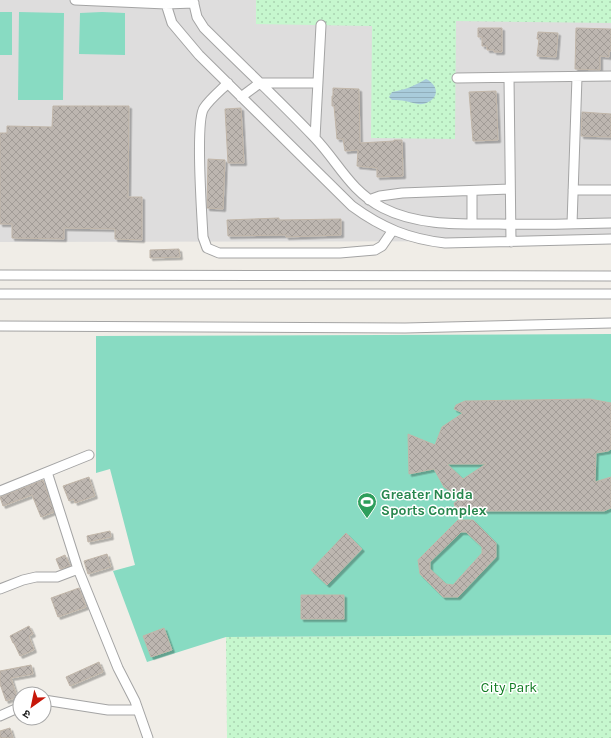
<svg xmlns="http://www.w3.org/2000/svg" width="611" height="738" font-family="Karla,'Noto Sans Devanagari',sans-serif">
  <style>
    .residential { fill: #dedddd }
    .park { fill: url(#park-dots) }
    .pitch { fill: #88dbc2 }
    .water { fill: url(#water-rules) }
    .building { fill: url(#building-cross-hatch); stroke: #c1b6a9; fill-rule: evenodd; filter: url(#shadow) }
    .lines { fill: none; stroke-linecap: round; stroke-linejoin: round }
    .minor-casing { stroke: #a4a4a4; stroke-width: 11 }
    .minor { stroke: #fff; stroke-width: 9 }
    .labels { text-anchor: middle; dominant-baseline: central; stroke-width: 3; stroke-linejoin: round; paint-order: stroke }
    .leisure-label { font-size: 14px; font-weight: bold; fill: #27864d; stroke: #fff; text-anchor: start }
    .park-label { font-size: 14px; fill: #117b22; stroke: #fff }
  </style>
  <defs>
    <pattern id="park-dots" width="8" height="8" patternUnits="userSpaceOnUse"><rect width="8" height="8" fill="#c6f7ce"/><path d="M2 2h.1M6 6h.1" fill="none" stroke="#aad3b1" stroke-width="1.8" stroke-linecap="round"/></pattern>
    <pattern id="water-rules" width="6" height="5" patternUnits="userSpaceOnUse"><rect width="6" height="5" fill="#a9ccdb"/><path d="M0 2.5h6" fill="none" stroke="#91afbc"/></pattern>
    <pattern id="building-cross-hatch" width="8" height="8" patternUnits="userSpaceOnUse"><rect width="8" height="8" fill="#bdb6b0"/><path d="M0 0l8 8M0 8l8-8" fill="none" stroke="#a29c97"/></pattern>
    <filter id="shadow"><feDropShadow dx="2.5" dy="2.5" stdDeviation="0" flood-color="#0004"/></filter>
  </defs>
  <rect width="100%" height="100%" fill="#f0ede7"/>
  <!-- residential -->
  <path class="residential" d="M0 0H611V241L0 242Z"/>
  <!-- park -->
  <path class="park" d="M256 0H611V23L456 21 455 139 371 138 372 26 256 24Z
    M611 635V738H227L226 637Z"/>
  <!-- pitch -->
  <path class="pitch" d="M0 12H12V55H0Z
    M19 12 64 13 63 100H18Z
    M102 12 125 13V55L79 54 80 13Z
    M611 334V635L226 637 147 662 113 571 135 565 110 469 96 473V336Z"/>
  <!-- water -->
  <path class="water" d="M426 79C435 83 441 94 430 101 421 107 415 103 405 101 401 100 397 100 392 100L389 97 392 92C407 89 412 87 426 79Z"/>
  <!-- building -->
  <path class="building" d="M478 28H502V52H494V50H487V46H482V37H478Z
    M576 28 611 29V51H609V57L600 56V70L575 69Z
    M538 32 558 33 556 57 537 56 539 39H537Z
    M333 88 359 89 360 143 394 141V140H402L403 176 377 177V168L357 166 358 150 345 151 343 139H337L334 106H332V96H333Z
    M496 91 498 140 473 141 469 92Z
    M53 106H129L128 197H142V240L115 239V229L64 228V239L12 238V224H0V133H7V126L52 127Z
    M241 108 244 163H228L225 109Z
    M582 112 611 114V137L581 136Z
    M208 159 225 160 223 209 207 208Z
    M279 218V220L341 219V235L286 237V235L228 236 227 220Z
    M179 249 180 257 150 258V250Z
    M590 399 611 403V449L608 451 596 453 595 482 611 477V508L604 511H469L455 507 454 503 461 498 444 487 434 469 409 474 408 434 435 445 442 427 463 413 454 409 456 405 465 401ZM447 464H486L463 479Z
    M89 477 95 496 75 503 74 499 69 501 63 486Z
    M43 480 54 512 41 517 32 495 3 506 0 497Z
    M458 520H473L496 543V557L458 597H443L420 574 418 560ZM461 532H466L482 547V553L453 585 446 584 430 569V562Z
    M110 531 111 537 88 542 87 536Z
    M346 533 362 549 327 585 311 570Z
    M107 554 111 567 88 574 84 561Z
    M65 555 70 566 60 569 56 559Z
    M79 588 86 607 58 617 51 598Z
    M301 595H344V619H301Z
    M29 626 33 634 29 636 34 650 20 656 14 643H13L10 636Z
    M164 628 172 650 151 657 143 636Z
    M99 662 103 672 70 686 66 677Z
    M31 665 33 674 11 678 17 697 6 701 0 684V671Z
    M10 728 13 738H0V731Z"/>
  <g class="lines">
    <defs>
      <path id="minor" d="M75 0 166 4 194 3
        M166 0V4L172 23 199 55 352 206C382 228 409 239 445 243L611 239
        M193 0 197 17 204 28C241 65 279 100 314 137 339 163 349 190 383 208 418 226 461 224 499 224 536 225 574 224 611 223
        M457 78 611 76
        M509 78 511 242
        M228 83C220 91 210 99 204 108 195 121 202 216 203 237L207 248 219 253H340L375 250 382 246 393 230
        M241 97 260 83H318
        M315 138 321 25
        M573 190H611
        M472 191V224
        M369 200 380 196 402 193 510 189
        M572 224 577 77
        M0 275 611 276
        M0 294H611
        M0 326 405 328 611 323
        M47 472 78 569 118 668 135 701 148 738
        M0 491 89 455
        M0 589 23 580 36 577H57L78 569
        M44 700 108 710H138
        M0 716 20 707"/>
    </defs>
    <!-- minor casing -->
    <use href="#minor" class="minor-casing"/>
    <!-- minor -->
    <use href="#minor" class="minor"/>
  </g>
  <!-- icons -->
  <defs>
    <symbol id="stadium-pin" viewBox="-11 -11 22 30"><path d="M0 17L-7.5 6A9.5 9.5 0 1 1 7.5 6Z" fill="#2e9e5b" stroke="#fff"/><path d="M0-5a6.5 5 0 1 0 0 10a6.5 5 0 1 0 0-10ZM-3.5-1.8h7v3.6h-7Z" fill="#fff"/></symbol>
  </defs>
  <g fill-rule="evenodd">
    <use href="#stadium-pin" x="356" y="491" width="22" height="30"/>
  </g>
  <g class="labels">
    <!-- leisure labels -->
    <g class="leisure-label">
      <text x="381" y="494">Greater Noida<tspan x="381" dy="16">Sports Complex</tspan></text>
    </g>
    <!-- park labels -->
    <g class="park-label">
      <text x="509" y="687">City Park</text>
    </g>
  </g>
  <!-- north arrow -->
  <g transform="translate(32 706) rotate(213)"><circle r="19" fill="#ffffff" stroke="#a6a6a6"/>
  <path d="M0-3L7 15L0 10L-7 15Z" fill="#c71709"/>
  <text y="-6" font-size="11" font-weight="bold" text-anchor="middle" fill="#202020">उ</text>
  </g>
</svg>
